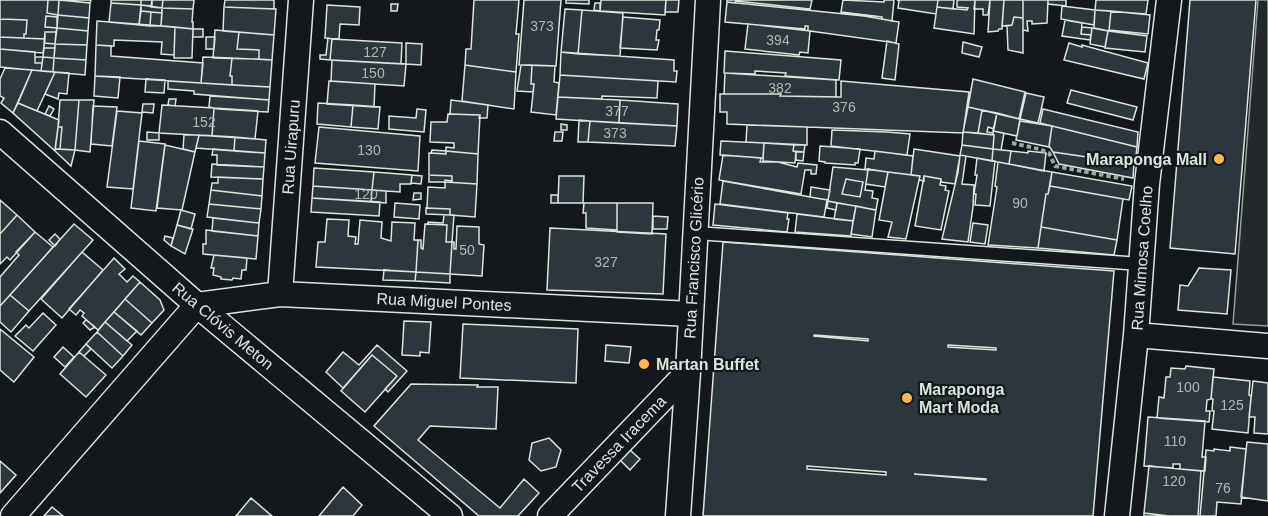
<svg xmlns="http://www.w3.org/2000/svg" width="1268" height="516" font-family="Helvetica,sans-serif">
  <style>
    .parking { fill: #24282b; stroke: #939e99; stroke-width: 1.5 }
    .building { fill: #2c363c; stroke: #d8e6dc; stroke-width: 1.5; fill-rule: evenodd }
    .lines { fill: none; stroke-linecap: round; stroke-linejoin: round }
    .service-casing { stroke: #d8e6dc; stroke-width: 15 }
    .minor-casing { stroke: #d8e6dc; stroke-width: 27 }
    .path { stroke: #9da8a2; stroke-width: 4; stroke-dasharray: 4.5 3; stroke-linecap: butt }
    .service { stroke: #14181c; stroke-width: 12 }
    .minor { stroke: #14181c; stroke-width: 24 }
    .poi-dot { fill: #ffb74d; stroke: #14181c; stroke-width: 2 }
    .labels { text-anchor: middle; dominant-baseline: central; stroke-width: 4.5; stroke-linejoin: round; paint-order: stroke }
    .number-label { font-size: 14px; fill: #adbab4 }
    .street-label { font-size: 16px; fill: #d8e6dc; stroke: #14181c }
    .poi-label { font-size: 16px; font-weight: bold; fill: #d8e6dc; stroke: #14181c; text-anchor: start }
  </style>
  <rect width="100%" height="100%" fill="#14181c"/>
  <!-- parking -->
  <path class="parking" d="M1258 0H1268V326L1233 324Z"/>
  <!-- building -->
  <path class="building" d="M0 0H48L47 13 58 15 57 17 46 16 45 27 57 28 56 32H45V39L24 38V34H26L27 20 0 19Z
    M48 0H59L58 15 47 13Z
    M59 0 90 3 89 18 58 15Z
    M61 0H91L90 3Z
    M111 0H141V5L111 3Z
    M141 0H152V6L141 5Z
    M152 0H163L162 8 151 7Z
    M163 0H194L193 9 162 8Z
    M225 0H274V9L224 7Z
    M474 0H519L516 34H519L516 72 465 65 466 49H471Z
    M524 0H561L556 66 519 65Z
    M566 0H589V4L566 3Z
    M601 0H666L665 15 600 11Z
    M666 0H679L678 12H665Z
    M727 0H812L810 9 736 1 735 3 727 2Z
    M843 0 884 2V0H894L892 21 882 19V17L841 12Z
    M897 0H938L936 14 898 8 899 1Z
    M938 0H954L953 9 937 7Z
    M957 0H975L974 34 934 28 937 7 967 10 968 8 957 7Z
    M975 0H990L988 15H983V9H974Z
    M990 0H1004L1002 29H999L998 31 988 32Z
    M1004 0H1023V18L1014 17 1012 25 1002 26Z
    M1023 0H1048L1047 23 1032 24V21H1027L1028 31 1023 30Z
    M1048 0H1066V6L1048 4Z
    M1096 0H1148L1146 14 1095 10Z
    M1190 0H1256L1235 254 1170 248Z
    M727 2 864 16 899 22 896 43 810 31H808V26H805V29L725 22Z
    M111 3 141 5 139 25 109 22Z
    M595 3H600V11L594 10Z
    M391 4H398L397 11H391Z
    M141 5 162 8V13L141 11Z
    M327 5 360 7 359 25 340 24 339 39 325 38Z
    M1062 6 1095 10 1094 25 1061 19Z
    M224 7 276 9 274 35 223 31Z
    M162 8 193 9 192 22H193V29L161 26Z
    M565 9 582 10 578 54 561 52Z
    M582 10 623 13 620 56 578 54Z
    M1095 10 1111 11 1109 31 1094 28Z
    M141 11 151 12 150 26 139 25Z
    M1111 11 1150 15 1148 34 1109 30Z
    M151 12 162 13 161 26H150Z
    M58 15 89 18 88 31 57 28Z
    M46 16 57 17V28L45 27Z
    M623 17 660 20 659 30H657L656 40H659L657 50 620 48Z
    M1014 17 1023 18V53L1008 50 1007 26 1012 25Z
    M0 19 27 20 26 34H24V38L0 37Z
    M1065 20 1082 23 1081 34 1091 35 1090 40 1062 36Z
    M97 21 175 27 174 55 161 54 162 42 114 40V46L96 45Z
    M748 24 810 31 808 53 800 52 799 55 745 49Z
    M175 27 193 29 192 58H174Z
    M1082 27 1092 28 1091 35 1081 34Z
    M57 28 88 31 87 45 55 44Z
    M1092 28 1108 31 1105 47 1090 44Z
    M193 29H203V37H193Z
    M215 30 239 32 237 49 259 50V59L213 58Z
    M1108 31 1147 36 1145 52 1105 48Z
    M45 32H56L55 44 44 43Z
    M239 32 274 35 272 60 259 59V50L237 49Z
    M0 37 45 39 43 53 0 49Z
    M206 37H215L214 49H206Z
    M328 38 332 39 330 60 320 59V55H326Z
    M332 39 402 43 401 64 330 60Z
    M887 41 899 44 895 80 882 78Z
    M963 42 982 47 979 57 962 53Z
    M44 43 55 44V48H44Z
    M406 43 422 44 421 65 406 64Z
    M1069 43 1082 47V45L1148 63 1144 79 1064 60Z
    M55 44 87 45 86 60 54 58Z
    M96 45 111 46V56L203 63 201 83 95 76Z
    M44 48H55L54 58 43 57Z
    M0 49 35 52V63H42L41 71 0 67Z
    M725 51 841 60 839 80 785 76 786 73 755 71V74L724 73Z
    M561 52 674 60V71H677L676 82 560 75Z
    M35 57H43L42 63H35Z
    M43 57 54 58 53 72 41 71Z
    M203 57 232 58 230 76H232V85L201 83Z
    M54 58 86 60 85 75 53 72Z
    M232 58 272 60 270 87 232 85V76H230Z
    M332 60 406 64 404 86 331 81Z
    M465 65 516 72 514 109 462 101Z
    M521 65H532L531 84H534L533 92 517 91Z
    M532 65 555 66 554 82 559 83 556 115 531 112 534 84H531Z
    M5 68 32 70 13 113 1 103 4 98 0 96V79Z
    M32 70 55 72 37 111 18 103Z
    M55 72 69 73 67 94 59 93 58 99 45 94Z
    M725 73 836 80V97L780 96 781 94H724Z
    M560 75 658 81 657 98 602 96V99L558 97Z
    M95 76 120 77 118 98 94 96Z
    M146 79 165 80 164 93 145 92Z
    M973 79 1025 92 1019 119 968 107Z
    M168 81 270 87 269 100 194 94V91L168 89Z
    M329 81 375 84 374 107 327 104Z
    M841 81 969 92 963 133 727 124V112H720V94H781L780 96 841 97Z
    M1071 90 1137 107 1133 120 1067 103Z
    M1026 93 1044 97 1038 123 1020 119Z
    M210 96 269 100 268 112 218 109 209 107Z
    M558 97 620 100 619 123 556 119Z
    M169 99H176L175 106 168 105Z
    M60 100H79L75 150 60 149 62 127H58Z
    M79 100H94L90 152 75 150Z
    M451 100 488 105 487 118H479L480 115 450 114Z
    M620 100 678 104 677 126 619 123Z
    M18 103 59 120 55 151 13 113Z
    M318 103 353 105 351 127 317 124Z
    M143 104H154L153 113 142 112Z
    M162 105 214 108 212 136 159 133Z
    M353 105 380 107 378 129 351 127Z
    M49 106 54 109 50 116 45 114Z
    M93 106 117 107 112 146 91 144Z
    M968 107 982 110 978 133 963 132Z
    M214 108 258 111 255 139 212 136Z
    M417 109 426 110 424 132 389 129V116L416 118Z
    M1043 109 1138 132 1137 147 1040 123Z
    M982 110 997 113 994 129 988 127 987 132 993 133V135L978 133Z
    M117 111 142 113 133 189 107 187Z
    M997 113 1020 119 1017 136 993 131Z
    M448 114 480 115 478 154 446 151V147L454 148V143L430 142 431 122H447Z
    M579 120 590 121 588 142H578Z
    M590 121 677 126 675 146 588 142Z
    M1020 121 1052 126 1049 147 1016 140Z
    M561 124 567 125V130H561Z
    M747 125 807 127V145L746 142Z
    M1052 126 1137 147 1135 164 1053 152 1049 146Z
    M58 127H62L60 149H55Z
    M319 127 420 136 418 171 315 163Z
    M832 130 887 132 910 134 907 155 831 146Z
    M993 131 1004 133 1001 150 993 149 994 135H993Z
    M147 132 159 133V140H147Z
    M555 132H563L562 141H554Z
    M963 132 994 135 993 149 962 145Z
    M184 135H199L195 152 183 149Z
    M199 135 235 137 234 151 196 148Z
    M235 137 266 140 265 153 234 151Z
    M139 141 165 144 156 211 131 208Z
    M721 141 764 143 763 158 720 155Z
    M764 143 794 145 793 151 796 152 795 163 763 161Z
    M165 145 195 152 182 210 157 208Z
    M794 145H805L804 152 793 151Z
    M962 145 993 149 992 161 960 155Z
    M820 146 860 149 858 163H855V165L825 163V162L819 161Z
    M55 149 75 150 71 166 55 151Z
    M213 149 265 153 264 167 217 165V155H212Z
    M914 149 960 156 955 184 941 182V179L924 176V181L919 180 920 176 911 175Z
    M993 149 1011 151 1009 164 992 161Z
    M432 150 446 151V154L431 153Z
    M446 151 478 154 477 184 445 182V180L452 181V176L429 175V153L446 154Z
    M875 151 913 156 911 175 865 169 866 158 874 159Z
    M1011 151 1028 153V151L1046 153 1044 171 1009 164Z
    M796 152H804L803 161 796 160Z
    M1053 152 1134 164 1133 178 1059 164Z
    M723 155 761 158 760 162H778L797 167 798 163 817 165 816 174H811V170H805L801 194 719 180Z
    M960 155 966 156 962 184 974 185 973 207 968 242 942 239 958 172Z
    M977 158 995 161 990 206 975 205 976 194H974L977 175H975Z
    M998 162 1052 172 1048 194H1046L1038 248 988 245 997 187 995 186Z
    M212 164 264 167 263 179 211 177Z
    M833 167 868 170 865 190 873 191 872 198 878 199 876 210 828 201ZM846 179 863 182 860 197 842 194Z
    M314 168 374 172 372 190 313 186Z
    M868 169 888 172 885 187 866 184Z
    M374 172 412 175 411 184H400V192L372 190Z
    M888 172 920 176 906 239 888 237 892 222 879 220Z
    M1052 172 1132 186 1129 200 1050 186Z
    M412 175 422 176 421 184 411 183Z
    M429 175 452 176V181L445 180V182H429Z
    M559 176H584L583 203H558Z
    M924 176 941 179 940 185 946 186 945 190 949 191 941 230 915 226Z
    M218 177 263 179 262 196 211 190 212 183H218Z
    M846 179 863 182 860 197 842 194Z
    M723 181 827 200 824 217 720 204Z
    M445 182 477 184 475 217 450 215V209L427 208 428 187 445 188Z
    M313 186 372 190 371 202 312 198Z
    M1050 186 1123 199 1117 240 1041 227 1046 194H1048Z
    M811 187 830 190 828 200 810 197Z
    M211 190 262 196 261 209 209 204Z
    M372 190 386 191V203L371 202Z
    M414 193H421V199L413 200Z
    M551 195H558V203H551Z
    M312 198 380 202 379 216 311 212Z
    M0 200 17 215 0 234Z
    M828 201 837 203 836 210 827 208Z
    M395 203 420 205 419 219 394 217Z
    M584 203H617V230L586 228V213H583Z
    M617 203H653L652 234 617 232Z
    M837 203 856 206 853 221 834 219Z
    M209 204 261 209 259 223 207 217Z
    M715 204 788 213 787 219H789L787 232 713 225Z
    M856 206 876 210 872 237 851 234Z
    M426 208 450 209V215L426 214Z
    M181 210 195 214 191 229 177 225Z
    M797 214 853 221 851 236 795 232Z
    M17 215 35 232 10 260 7 257 0 264V234Z
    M444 215H454L452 242H446L447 225 428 224V222L443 223Z
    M653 216 668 217 667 229H653Z
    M213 218 259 223 258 236 212 231Z
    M327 219 349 220 348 236 356 237 355 244H358L360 220 382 222 381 238 391 241 392 222 415 223 414 240H418L416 272 316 267 318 242H325Z
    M973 223 988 225 985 244 970 242Z
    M74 224 93 240 29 311 10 295Z
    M425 224 447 225 446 242H452L450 274 416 272 418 240H421V248L423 249Z
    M177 225 193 229 185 254 171 246Z
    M457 226 479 227V244L484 245 482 276 450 274 452 242H454V249H456Z
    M1041 227 1117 240 1114 255 1038 248Z
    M550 228 666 234 663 294 547 290Z
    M206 230 258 236 256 259 203 254V244H206Z
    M35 232 53 247 0 306V277L19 255 16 252Z
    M55 234 60 239 55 246 49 240Z
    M165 236 173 238 171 246 164 240Z
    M723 242 1114 271 1093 516H703ZM814 335 868 339V341L814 336ZM948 345 996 348V350L948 347ZM807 466 886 472V475L807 469ZM914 474 986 479V480Z
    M82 252 103 270 62 318 41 299Z
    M214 255 247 258 246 270H242L241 279 233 278 232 280 221 279V277L213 275 214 268H211Z
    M114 258 125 269 119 274 127 282 133 276 140 282 98 330 82 316 84 313 80 310 76 315 69 309Z
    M1199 268 1231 270 1227 314 1178 310 1180 285 1188 286Z
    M384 270 416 272 415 281 383 280Z
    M416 272 450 274V283L415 281Z
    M140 282 160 300 164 310 152 323 125 299Z
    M10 295 29 311 11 332 0 322V306Z
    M125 299 152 323 141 335 114 312Z
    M114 312 137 331 127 341 105 322Z
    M43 313 56 325 33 351 15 336 26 325 29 328Z
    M86 320 95 327 90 330 83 323Z
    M404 321 431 322 429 353 420 352V356L402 355Z
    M105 322 132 345 123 356 97 332Z
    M463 324 578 329 576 383 460 378Z
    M0 329 34 357 14 382 0 370Z
    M97 332 123 356 112 368 86 344Z
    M86 344 91 349 84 356 79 352Z
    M377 345 407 371 388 392 385 389 397 376 372 355 343 388 326 372 343 352 359 365Z
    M606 345 631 347 629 363 605 361Z
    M63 347 74 357 65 367 54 357Z
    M79 352 106 375 86 397 60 374Z
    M372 355 397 376 365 412 341 391Z
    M1186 366 1214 369 1211 399 1207 400 1206 411H1210L1209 422 1157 418 1159 397 1164 398 1166 377H1170L1171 368 1185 369Z
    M1213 377 1250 381 1249 395 1251 396 1248 433 1212 429 1214 411H1212L1213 399H1211Z
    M1253 381 1268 383V434L1254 433 1255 417H1249Z
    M411 384 478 385 477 387H498L496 429 430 426 418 440 500 508 524 479 539 493 518 516H479L374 426Z
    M1148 417 1205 421 1202 457H1206L1205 471 1180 469V464H1173V468L1144 466Z
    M549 438 561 450 556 467 541 471 529 460 532 443Z
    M1247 442 1268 444V501L1241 497Z
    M1230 447 1246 449 1241 504 1217 502 1216 516H1200L1206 450 1214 451V449L1230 451Z
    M630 450 640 459 630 470 620 460Z
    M0 461 16 475 0 493Z
    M1149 466 1201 471 1198 516H1169L1144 513Z
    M343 487 362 505 353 516H319Z
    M251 498 272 516H236Z
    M52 507 63 516H44Z
    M1144 513 1169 516H1144Z"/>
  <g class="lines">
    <defs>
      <path id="service" d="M696 233 1141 264"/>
      <path id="minor" d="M0 132 197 305 450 516
        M280 294 301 0
        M197 305 280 294 691 314
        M1136 335 1268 346
        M13 516 197 305
        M550 516 688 372
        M678 516 688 372 708 0
        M1117 516 1136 335 1147 184 1169 0"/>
    </defs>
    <!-- service casing -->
    <use href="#service" class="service-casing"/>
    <!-- minor casing -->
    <use href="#minor" class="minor-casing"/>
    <!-- path -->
    <path class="path" d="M1012 143 1039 149 1049 153 1055 166 1124 179"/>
    <!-- service -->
    <use href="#service" class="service"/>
    <!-- minor -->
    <use href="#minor" class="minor"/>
  </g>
  <!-- markers -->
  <g class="poi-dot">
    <circle cx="1219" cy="159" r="6"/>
    <circle cx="644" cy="364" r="6"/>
    <circle cx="907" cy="398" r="6"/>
  </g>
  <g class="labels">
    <!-- number labels -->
    <g class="number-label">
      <text x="542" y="26">373</text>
      <text x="778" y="40">394</text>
      <text x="375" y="52">127</text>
      <text x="373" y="73">150</text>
      <text x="780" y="88">382</text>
      <text x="844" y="107">376</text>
      <text x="617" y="111">377</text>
      <text x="204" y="122">152</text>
      <text x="615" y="133">373</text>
      <text x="369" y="150">130</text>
      <text x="366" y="194">120</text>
      <text x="1020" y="203">90</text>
      <text x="467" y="250">50</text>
      <text x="606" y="262">327</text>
      <text x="1188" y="387">100</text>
      <text x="1232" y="405">125</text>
      <text x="1175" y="441">110</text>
      <text x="1174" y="481">120</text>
      <text x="1223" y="488">76</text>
    </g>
    <!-- street labels -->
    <g class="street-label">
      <text transform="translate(291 147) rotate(-86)">Rua Uirapuru</text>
      <text transform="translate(694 258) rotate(-87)">Rua Francisco Glicério</text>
      <text transform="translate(1142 258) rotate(-86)">Rua Mimosa Coelho</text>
      <text transform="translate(444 302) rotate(3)">Rua Miguel Pontes</text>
      <text transform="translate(223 326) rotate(40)">Rua Clóvis Meton</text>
      <text transform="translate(619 444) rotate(-46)">Travessa Iracema</text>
    </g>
    <!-- poi labels -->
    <g class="poi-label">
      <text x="1207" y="159" text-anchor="end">Maraponga Mall</text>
      <text x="656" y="364">Martan Buffet</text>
      <text x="919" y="389">Maraponga<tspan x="919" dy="18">Mart Moda</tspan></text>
    </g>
  </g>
</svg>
